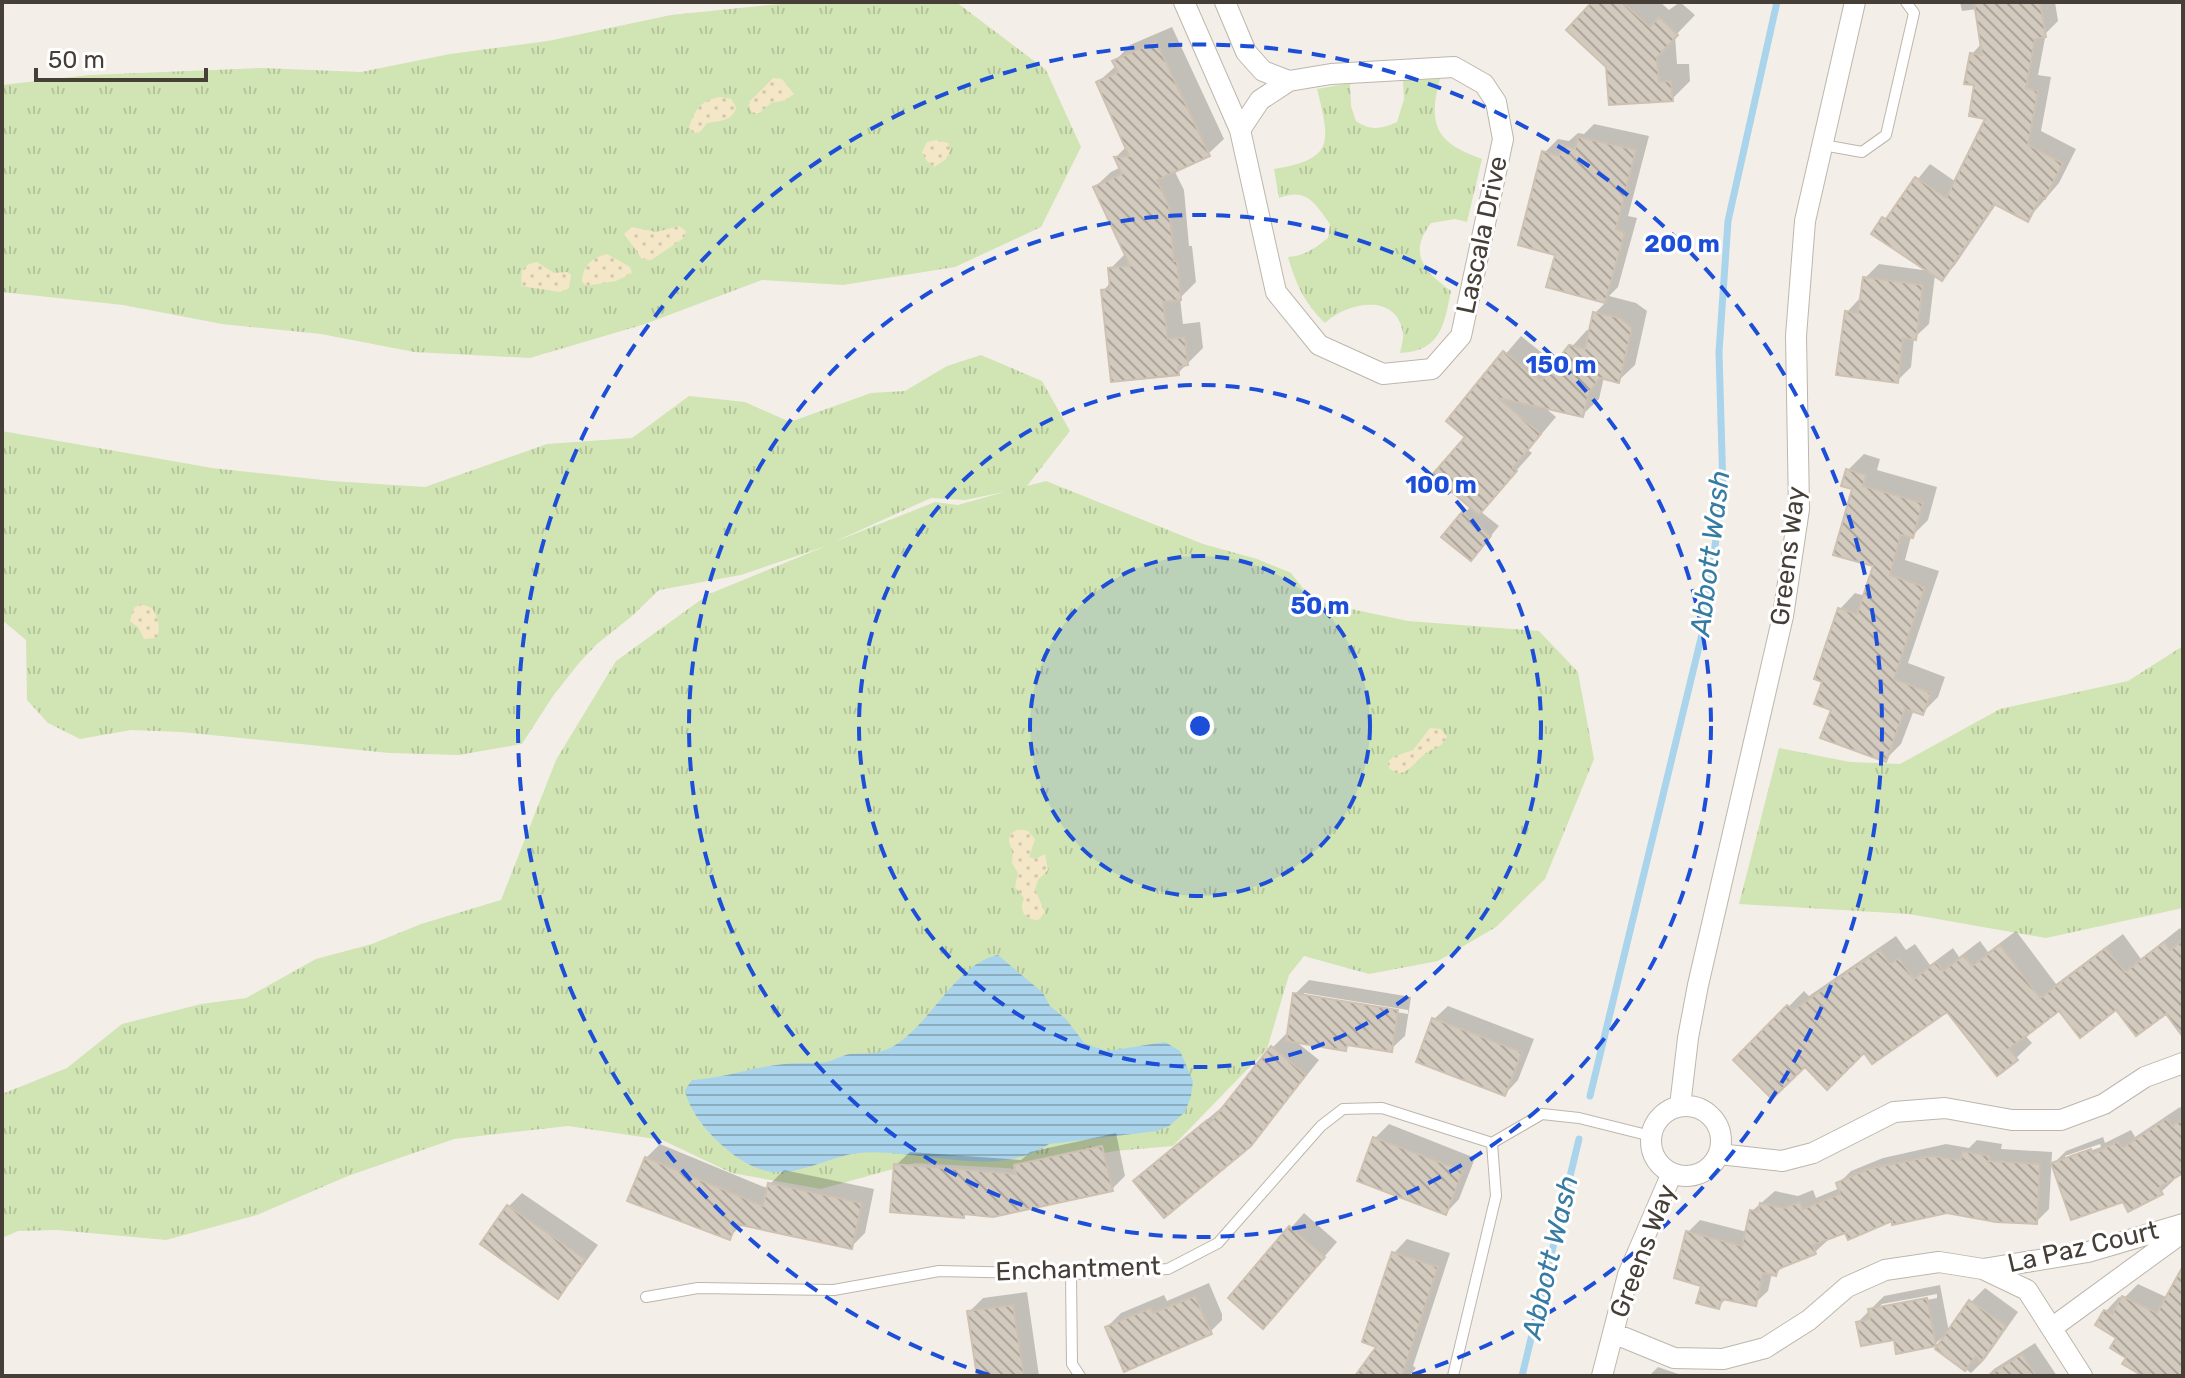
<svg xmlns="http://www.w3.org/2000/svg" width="2185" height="1378" font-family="Rubik,sans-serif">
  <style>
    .grass { fill: url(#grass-tufts); fill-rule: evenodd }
    .sand { fill: url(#sand-dots) }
    .water { fill: url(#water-rules) }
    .shadow { fill: #0003; fill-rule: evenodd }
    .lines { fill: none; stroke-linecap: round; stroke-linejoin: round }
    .stream { stroke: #a9d4eb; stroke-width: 7 }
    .building { fill: url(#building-back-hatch); stroke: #cec1b2; stroke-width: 2 }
    .lane-casing { stroke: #bdb6ab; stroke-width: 12 }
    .street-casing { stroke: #bdb6ab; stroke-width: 22 }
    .lane { stroke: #fff; stroke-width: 10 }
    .street { stroke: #fff; stroke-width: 20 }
    .ring { fill: none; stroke: #1d4ed8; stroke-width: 4; stroke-dasharray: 14 10 }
    .labels { text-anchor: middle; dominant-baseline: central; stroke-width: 6; stroke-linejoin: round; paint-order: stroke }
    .street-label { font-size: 26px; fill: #453f37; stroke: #fff }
    .water-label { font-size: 28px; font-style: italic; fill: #367ba1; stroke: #fff }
    .centre { fill: #1d4ed8; stroke: #fff; stroke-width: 4 }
    .ring-label { font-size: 24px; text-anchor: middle; font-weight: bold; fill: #1d4ed8; stroke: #fff; stroke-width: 6; stroke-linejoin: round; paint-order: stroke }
  </style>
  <defs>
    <pattern id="grass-tufts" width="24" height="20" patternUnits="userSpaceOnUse" patternTransform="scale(2)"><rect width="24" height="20" fill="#d1e4b4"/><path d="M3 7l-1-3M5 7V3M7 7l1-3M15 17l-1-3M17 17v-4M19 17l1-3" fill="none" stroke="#b5c59b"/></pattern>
    <pattern id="sand-dots" width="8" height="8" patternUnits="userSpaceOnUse" patternTransform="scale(2)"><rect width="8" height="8" fill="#f4e7c7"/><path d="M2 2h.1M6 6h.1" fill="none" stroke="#d3c7ac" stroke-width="1.8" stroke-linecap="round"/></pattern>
    <pattern id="water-rules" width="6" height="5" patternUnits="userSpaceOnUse" patternTransform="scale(2)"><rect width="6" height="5" fill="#a9d4eb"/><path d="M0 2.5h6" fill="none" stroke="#8badbf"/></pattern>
    <pattern id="building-back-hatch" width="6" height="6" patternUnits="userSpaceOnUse" patternTransform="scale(2)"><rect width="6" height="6" fill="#d3cabe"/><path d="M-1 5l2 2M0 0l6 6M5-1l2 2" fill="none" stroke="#ada59b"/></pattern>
  </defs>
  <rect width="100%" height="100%" fill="#f3efe8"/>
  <!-- grass -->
  <path class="grass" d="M799 2H956L1046 70 1081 147 1041 227 955 267 843 285 762 280 645 324 530 358 414 352 321 334 222 324 123 305 2 292V85L89 75 263 68 361 72 450 54 548 41 671 15Z
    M1440 79C1427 126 1437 143 1482 159L1467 222 1455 219 1431 223C1407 254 1425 272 1451 291 1444 325 1441 351 1400 353 1401 347 1404 339 1403 333 1397 292 1347 302 1325 323 1305 305 1295 282 1288 257 1305 256 1315 248 1328 238L1330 224C1315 203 1306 187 1279 198L1274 169C1335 159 1330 142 1317 89L1350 83 1351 106 1356 121C1370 131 1382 129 1397 122L1404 99 1403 80Z
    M981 355 1042 381 1070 431 1027 486 1046 481 1203 544 1257 559 1291 573 1313 601 1408 621 1539 631 1578 672 1594 759 1545 879 1496 927 1438 961 1369 974 1304 956 1289 975 1267 1049 1173 1146 1115 1151 1023 1169 915 1163 821 1189 732 1173 662 1140 568 1126 454 1139 348 1176 257 1215 166 1240 57 1230 18 1231 2 1238V1094L67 1068 122 1024 201 1004 246 998 316 959 372 944 421 924 501 900 556 760 616 661 709 594 826 546 741 575 659 590 632 616 597 644 579 663 553 696 522 744 459 755 389 753 181 732 131 730 80 739 48 723 27 700 26 640 2 620V431L212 468 332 481 425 487 547 444 632 438 689 396 745 402 790 422 871 393 905 391 947 366ZM1004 492 958 505 935 502 834 542 931 498 965 500Z
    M2183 646V908L2046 938 1909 914 1739 904 1779 748 1850 762 1900 764 2000 709 2128 681Z"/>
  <!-- sand -->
  <path class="sand" d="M773 78 782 79 794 94 786 100 771 103 758 114 752 112 749 107 750 101Z
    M722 97 731 99 736 107C733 121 720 121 707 123L700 132 693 133 689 127C696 108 701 100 722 97Z
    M937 140 948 143 951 149 946 159 934 167 926 160 922 152 927 142Z
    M679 226 686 231 684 238 651 260 642 259 624 234 632 227 656 232Z
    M607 254 630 267 632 273 616 281 586 286 582 281C583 265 592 258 607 254Z
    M537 262 554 273 567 272 571 275 569 288 560 292 521 286 522 270 529 264Z
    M141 604 152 608C158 618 161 626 157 638L144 639 138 627 130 621 134 608Z
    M1430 728 1441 729 1447 737C1436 753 1437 745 1425 754 1414 762 1412 771 1397 774L1389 768 1388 762 1393 757 1413 750Z
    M1019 829 1028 831 1035 839 1029 857 1035 859 1045 854 1048 870 1038 880 1035 889 1045 913 1038 920C1024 919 1019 911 1024 898L1015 887 1018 873 1012 863 1013 851C1006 841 1008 833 1019 829Z"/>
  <!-- water -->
  <path class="water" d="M998 955 1043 993 1050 1006 1066 1019 1085 1044 1108 1051 1165 1042 1180 1051 1193 1081 1191 1096 1185 1112 1169 1126 1157 1131 1049 1144C995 1181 918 1147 858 1153 826 1157 795 1179 763 1170 733 1162 690 1120 685 1090L692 1080C723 1078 753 1067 784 1064 798 1062 813 1064 827 1062 835 1060 842 1055 850 1054 866 1053 878 1055 892 1047 930 1026 956 963 998 955Z"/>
  <!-- shadow -->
  <path class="shadow" d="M1595 2H1660L1669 10 1680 2 1695 15 1675 36 1677 64H1689L1690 81 1672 99 1608 66Z
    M1960 2H2055L2058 21 2046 33 2038 75 2051 77 2041 131 2076 149 2059 183 2028 219 1997 203 1955 265 1942 279 1935 275 1929 324 1914 338 1911 367 1897 381 1847 312 1860 298 1865 278 1879 264 1930 271 1874 233 1930 164 1956 182 1988 117 1977 84 1972 54 1982 43 1977 9 1962 11Z
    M1172 27 1224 139 1208 154 1174 170 1184 190 1189 246H1192L1196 282 1180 298 1183 324 1200 322 1203 348 1178 373 1103 291 1111 282 1110 269 1126 253 1095 187 1111 172 1121 167 1116 157 1127 146 1098 82 1117 65 1115 61 1130 45Z
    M1594 124 1649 136 1628 216 1637 218 1618 287 1609 296 1636 303 1647 311 1635 365 1618 381 1604 377 1599 399 1582 415 1543 406 1556 417 1528 450 1532 453 1480 511 1499 526 1479 550 1444 536 1471 506 1467 436 1449 421 1521 336 1556 364 1587 330 1591 331 1595 313 1606 302 1549 286 1558 253 1544 153 1558 139 1569 141 1578 133 1584 134Z
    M1864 454 1880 459 1877 470 1937 487 1928 520 1911 537 1905 560 1939 571 1908 663 1945 677 1938 697 1922 713 1914 710 1901 744 1885 760 1833 709 1825 681 1840 609 1855 593 1865 596 1875 564 1848 470Z
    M2180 928 2183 932V1017L2166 1011 2117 1007 2060 1008 2025 1035 2032 1043 2016 1058 1948 1009 1865 1050 1805 1064 1736 1060 1804 991 1809 996 1896 936 1906 950 1915 944 1930 965 1953 948 1959 957 1980 941 1988 952 2016 931 2056 984 2123 934 2141 959Z
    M1309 980 1411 997 1405 1036 1391 1049 1351 1043 1345 1049 1294 1040 1319 1060 1264 1129 1249 1144 1149 1168 1222 1107 1224 1110 1272 1048 1286 1034 1289 1036 1295 994ZM1304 993 1408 1010V1014L1304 997Z
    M1448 1006 1534 1039 1518 1080 1505 1094 1434 1019Z
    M2180 1107 2183 1111V1171L2173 1177 2174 1180 2161 1192 2124 1199 2053 1164 2066 1151 2103 1137 2105 1143 2131 1130 2135 1137ZM2100 1144 2101 1147 2065 1160V1156Z
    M1389 1124 1475 1158 1459 1199 1446 1213 1375 1138Z
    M1116 1133 1125 1176 1112 1189 966 1213 963 1216 896 1165 910 1152 1021 1160 1030 1152Z
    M1977 1140 2002 1144 2001 1149 2052 1152 2049 1209 2036 1222 1947 1211 1893 1218 1827 1237 1828 1240 1815 1252 1786 1264 1775 1274 1772 1273 1768 1291 1755 1303 1727 1298 1718 1307 1703 1284 1688 1232 1700 1220 1747 1232 1752 1211 1775 1191 1798 1196 1813 1190 1816 1198 1840 1188 1838 1184 1851 1171 1883 1158 1946 1144 1969 1148Z
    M660 1144 769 1189 770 1184 784 1170 874 1189 865 1233 851 1247 743 1224 729 1237 646 1158Z
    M522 1193 598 1245 571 1282 558 1296 509 1206Z
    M1304 1213 1337 1242 1276 1313 1230 1298Z
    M1407 1239 1450 1253 1413 1366 1416 1368 1409 1376H1357L1379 1346 1394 1253Z
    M2183 1270V1376H2147L2128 1357 2106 1311 2119 1297 2123 1299 2138 1284 2168 1298Z
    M1209 1283 1222 1314V1320L1208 1334 1107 1327 1121 1313 1164 1295 1167 1301Z
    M1940 1285 1949 1332 1971 1302 1985 1288 2018 1312 1985 1359 1971 1373 1938 1349 1945 1335 1935 1344 1895 1338 1858 1322 1884 1296ZM1937 1294V1298L1877 1309 1882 1304Z
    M1027 1292 1039 1376H979L969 1312 983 1298Z
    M2035 1343 2057 1376H1987L1994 1369Z
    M1658 1367 1684 1376H1649Z"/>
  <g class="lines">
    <!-- stream -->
    <path class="stream" d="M1590 1096 1703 630 1723 490 1719 352 1728 221 1777 2
      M1522 1376 1579 1139"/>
  </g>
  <!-- building -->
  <path class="building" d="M1592 2H1622L1650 27 1659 17 1678 35 1657 57 1659 82 1671 81 1673 101 1609 105 1606 67 1566 30Z
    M1974 2H2040L2046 37 2035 39 2026 88 2038 91 2028 145 2063 163 2045 199 2041 196 2028 222 1994 204 1942 281 1871 234 1882 217 1886 219 1915 177 1946 198 1985 119 1969 116 1974 85 1964 84 1970 53 1982 55Z
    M1156 41 1210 156 1157 180 1169 206 1174 261H1177L1181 300 1163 302 1168 339 1185 337 1188 365 1178 367 1179 375 1111 382 1101 290 1110 289 1108 268 1130 266 1093 187 1122 174 1114 157 1129 156 1096 82 1118 72 1112 61Z
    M1578 137 1636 150 1616 229 1625 232 1605 303 1546 287 1555 255 1518 245 1542 151 1559 156 1562 145 1575 149Z
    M1863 277 1923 285 1916 340 1903 338 1898 383 1836 375 1845 311 1858 313Z
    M1593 312 1620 318 1632 328 1619 383 1600 378 1589 393 1583 417 1498 398 1541 434 1513 468 1517 471 1479 515 1432 475 1465 437 1446 421 1503 351 1541 381 1569 345 1585 349Z
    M1846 469 1866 475 1863 486 1923 503 1913 538 1901 535 1890 575 1925 587 1894 679 1931 693 1923 715 1905 709 1886 762 1820 738 1831 710 1814 704 1822 682 1814 679 1838 608 1857 614 1873 566 1833 555 1852 489 1841 486Z
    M1462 512 1491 536 1471 561 1441 537Z
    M2183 940V1037L2166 1014 2136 1036 2116 1010 2080 1038 2059 1011 2009 1049 2018 1060 1997 1076 1947 1012 1872 1064 1864 1053 1827 1090 1805 1067 1772 1099 1733 1060 1787 1005 1793 1010 1880 950 1890 964 1899 958 1914 979 1936 962 1943 971 1964 955 1972 966 2000 945 2040 998 2106 948 2125 972 2164 942 2170 950Z
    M1293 993 1398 1010 1392 1052 1347 1045 1346 1051 1286 1041Z
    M1432 1018 1522 1052 1505 1096 1416 1062Z
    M1271 1046 1306 1075 1251 1146 1164 1218 1133 1181 1207 1120 1210 1123Z
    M2167 1118 2172 1126 2183 1119V1173L2159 1188 2163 1194 2128 1212 2123 1202 2071 1220 2051 1163 2091 1149 2093 1154 2118 1141 2122 1148Z
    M1373 1137 1463 1171 1446 1215 1357 1181Z
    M1102 1146 1113 1191 993 1217 964 1214V1218L890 1212 894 1164 1016 1174 1014 1165Z
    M1962 1151 1990 1156 1989 1161 2040 1164 2037 1224 1996 1222 1947 1213 1892 1225V1221L1848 1240 1845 1233 1813 1245 1816 1254 1778 1269 1776 1276 1763 1273 1756 1306 1722 1299 1719 1309 1696 1303 1701 1286 1674 1278 1686 1231 1742 1246 1750 1210 1758 1212 1760 1203 1784 1208 1800 1202 1803 1209 1840 1194 1836 1183 1868 1169 1932 1156 1961 1160Z
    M645 1157 763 1206 768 1183 862 1203 852 1249 736 1224 730 1240 627 1201Z
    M507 1205 585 1259 558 1299 480 1244Z
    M1289 1226 1325 1257 1263 1329 1228 1298Z
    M1392 1252 1438 1267 1402 1376H1355L1376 1347 1362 1342Z
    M2183 1266V1376H2143L2122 1364 2126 1358 2110 1348 2116 1338 2095 1325 2104 1310 2112 1314 2122 1296 2157 1313Z
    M1195 1296 1212 1334 1124 1372 1105 1327 1150 1308 1153 1313Z
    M1927 1298 1936 1346 1896 1354 1894 1340 1861 1346 1856 1322 1870 1319 1868 1309Z
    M1969 1300 2006 1326 1980 1363 1976 1356 1965 1371 1935 1349Z
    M1013 1305 1024 1376H977L967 1311Z
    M2022 1354 2036 1376H1988Z"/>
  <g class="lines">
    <defs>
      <path id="lane" d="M1823 145 1862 152 1886 135 1914 13 1906 2
        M1492 1143 1542 1114 1579 1118 1651 1136
        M1071 1274 1072 1364 1080 1376
        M646 1297 698 1288 834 1290 939 1271 1071 1274 1168 1269 1218 1243 1321 1126 1343 1109 1382 1108 1492 1143
        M1453 1376 1496 1196 1492 1143"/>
      <path id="street" d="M1184 2 1240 130 1276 292 1319 345 1383 374 1432 369 1461 336 1503 139 1496 102 1484 84 1454 67 1331 74 1289 81 1263 71 1246 52 1225 2
        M1240 130 1260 100 1289 81
        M1680 1106 1688 1038 1698 985 1783 616 1799 509 1796 336 1805 221 1855 2
        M1651 1141a35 35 0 1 1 70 0a35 35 0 1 1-70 0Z
        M1719 1154 1782 1161 1813 1153 1894 1112 1945 1108 2012 1120H2061L2104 1104 2145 1077 2183 1063
        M1983 1269 2088 1252 2183 1224
        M2053 1327 2183 1232
        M1613 1333 1674 1358 1723 1359 1765 1348 1809 1320 1847 1287 1885 1270 1939 1262 1983 1269 2027 1290 2082 1376
        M1602 1376 1628 1275 1672 1173"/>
    </defs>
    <!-- lane casing -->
    <use href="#lane" class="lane-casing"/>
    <!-- street casing -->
    <use href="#street" class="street-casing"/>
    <!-- lane -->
    <use href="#lane" class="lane"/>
    <!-- street -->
    <use href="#street" class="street"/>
  </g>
  <!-- distance rings -->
  <circle cx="1200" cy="726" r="170" fill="#1d4ed8" fill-opacity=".12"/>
  <g class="ring">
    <circle cx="1200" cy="726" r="170"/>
    <circle cx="1200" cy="726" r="341"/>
    <circle cx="1200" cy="726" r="511"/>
    <path d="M989 1375A682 682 0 1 1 1411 1375"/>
  </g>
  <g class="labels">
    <!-- street labels -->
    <g class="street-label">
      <text transform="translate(1482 235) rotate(-78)">Lascala Drive</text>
      <text transform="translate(1788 556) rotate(-83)">Greens Way</text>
      <text transform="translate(2083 1247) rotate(-13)">La Paz Court</text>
      <text transform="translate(1643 1251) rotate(-69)">Greens Way</text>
      <text transform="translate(1078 1269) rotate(-2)">Enchantment</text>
    </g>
    <!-- water labels -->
    <g class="water-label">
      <text transform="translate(1710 553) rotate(-83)">Abbott Wash</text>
      <text transform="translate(1550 1257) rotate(-77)">Abbott Wash</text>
    </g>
  </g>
  <circle cx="1200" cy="726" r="12" class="centre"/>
  <g class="ring-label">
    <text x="1682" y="252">200 m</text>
    <text x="1561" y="373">150 m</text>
    <text x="1441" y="493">100 m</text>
    <text x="1320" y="614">50 m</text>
  </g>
  <!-- border -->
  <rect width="2185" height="1378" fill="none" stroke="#453f37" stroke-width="8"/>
  <!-- scale -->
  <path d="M36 68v12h170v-12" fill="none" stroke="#453f37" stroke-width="4"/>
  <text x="48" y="68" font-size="24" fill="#453f37" stroke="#ffffff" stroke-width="6" paint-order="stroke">50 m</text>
</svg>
